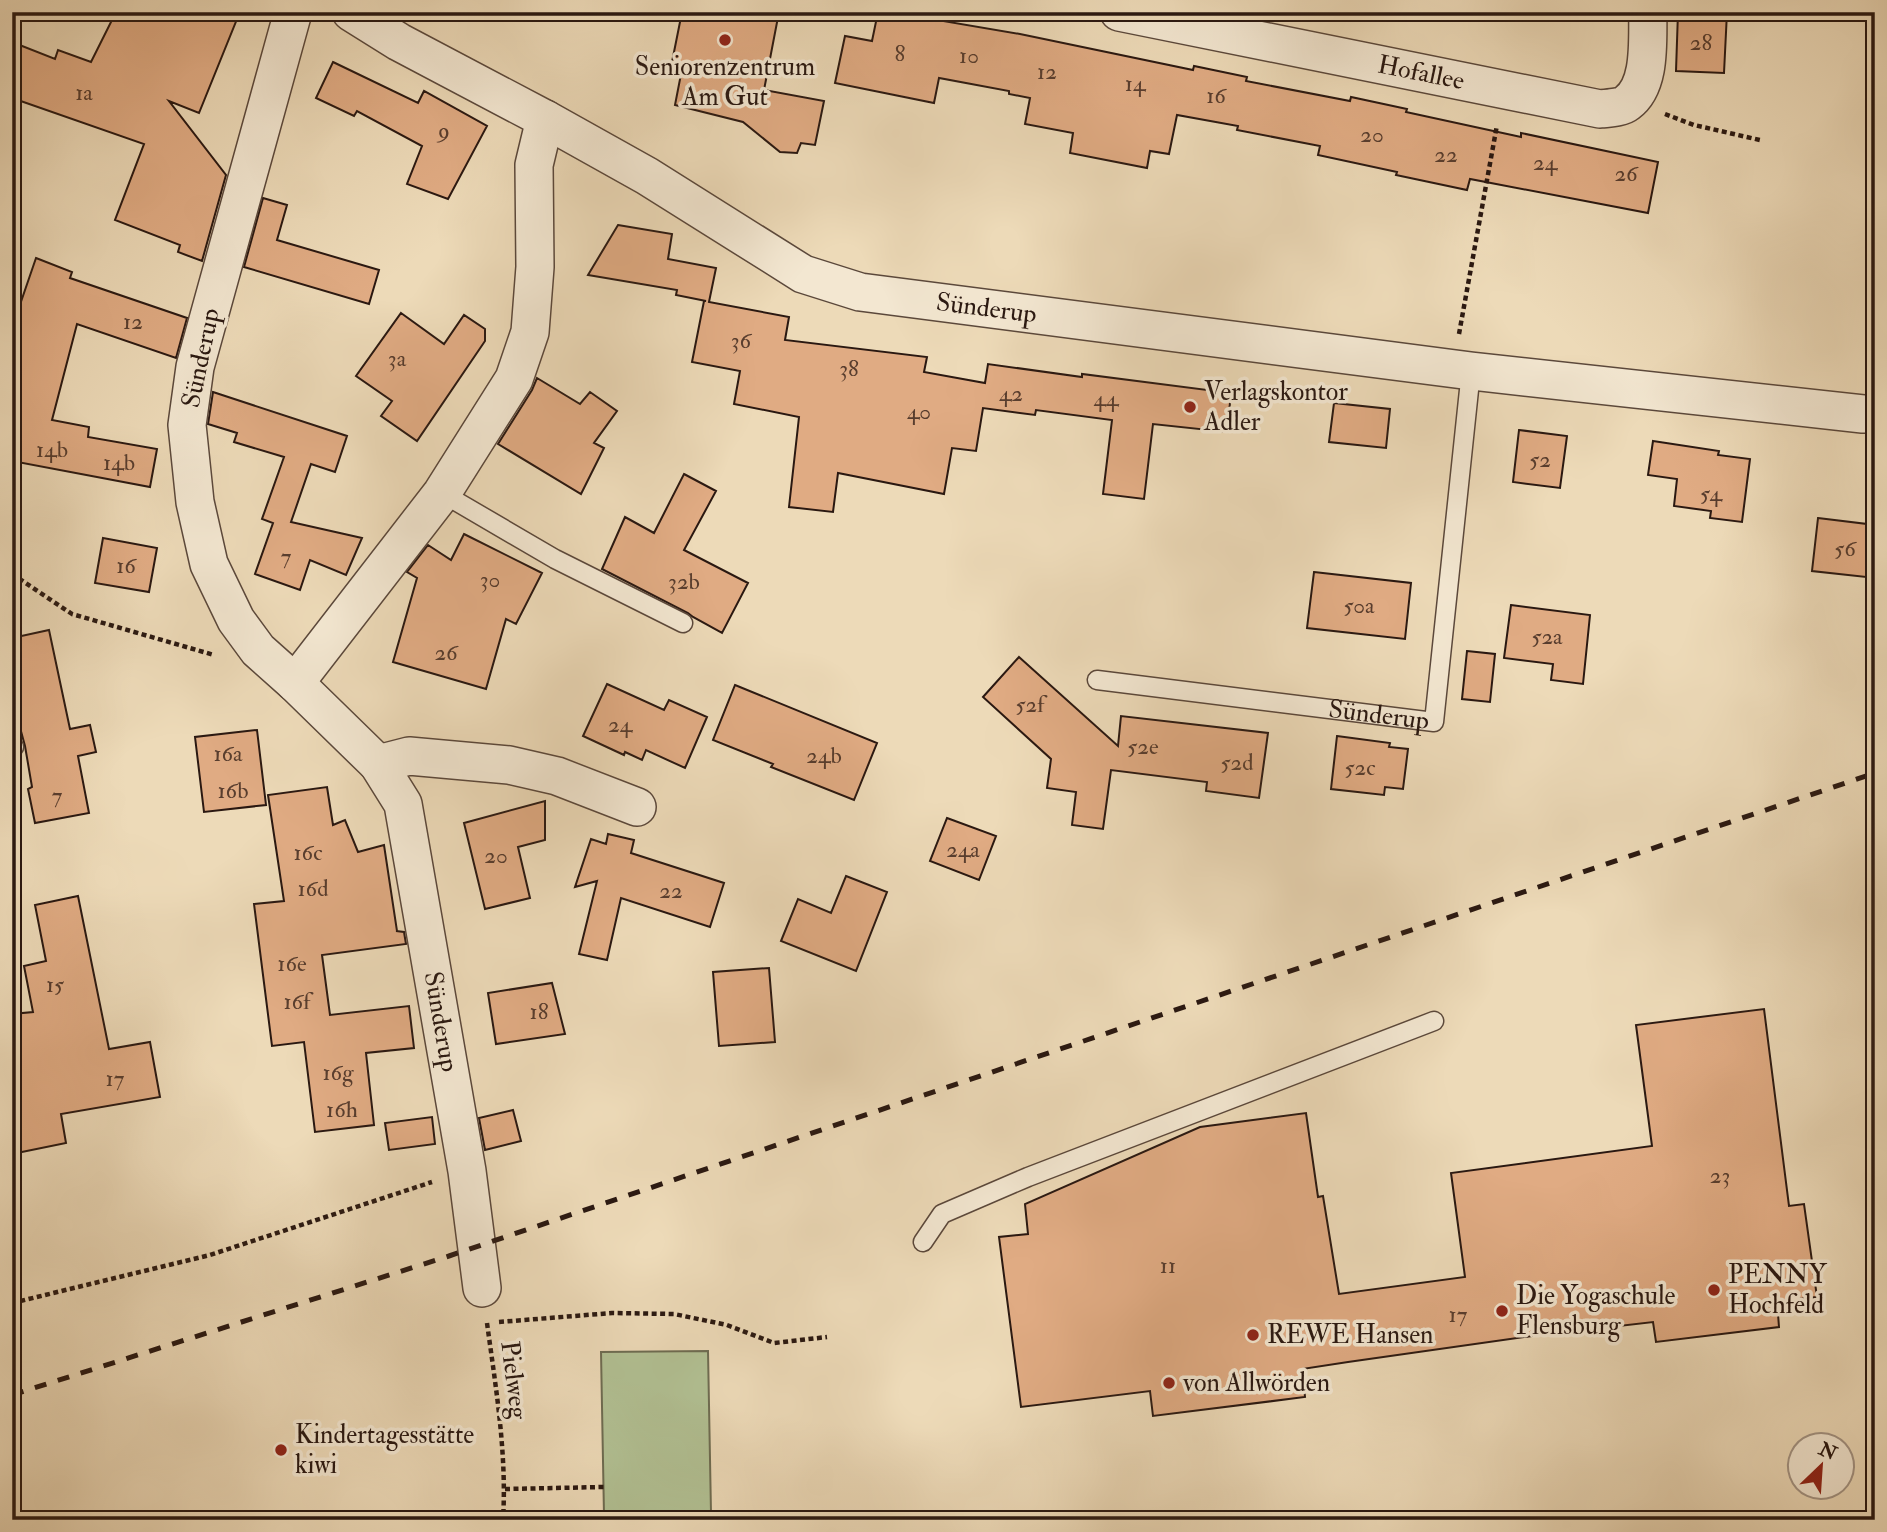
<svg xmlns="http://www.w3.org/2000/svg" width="1887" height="1532" font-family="'IM FELL Double Pica',serif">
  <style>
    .green { fill: #b2c194; stroke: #6e6c52; stroke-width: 2 }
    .building { fill: #e0ab83; stroke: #2a1811; stroke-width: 2 }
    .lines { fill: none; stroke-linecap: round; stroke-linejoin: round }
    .lane-casing { stroke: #5b483b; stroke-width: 21 }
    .street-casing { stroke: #5b483b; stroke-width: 40 }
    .path { stroke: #2a1811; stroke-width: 4.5; stroke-dasharray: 5 3.5; stroke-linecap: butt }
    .lane { stroke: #f3e7d1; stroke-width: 18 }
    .street { stroke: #f3e7d1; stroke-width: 37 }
    .rail { stroke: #2a1811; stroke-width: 5; stroke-dasharray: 12 12; stroke-linecap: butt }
    .poi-dot { fill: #8f2418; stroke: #f3e7d1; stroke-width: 2.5 }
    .labels { text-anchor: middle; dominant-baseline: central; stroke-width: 7; stroke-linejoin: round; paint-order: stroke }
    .number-label { font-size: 23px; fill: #583d2e }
    .poi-label { font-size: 26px; fill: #2a1811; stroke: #f3e7d1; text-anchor: start }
    .street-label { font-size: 26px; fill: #2a1811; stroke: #f3e7d1 }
  </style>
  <rect width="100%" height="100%" fill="#eddab8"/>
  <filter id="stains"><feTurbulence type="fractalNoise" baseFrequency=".00286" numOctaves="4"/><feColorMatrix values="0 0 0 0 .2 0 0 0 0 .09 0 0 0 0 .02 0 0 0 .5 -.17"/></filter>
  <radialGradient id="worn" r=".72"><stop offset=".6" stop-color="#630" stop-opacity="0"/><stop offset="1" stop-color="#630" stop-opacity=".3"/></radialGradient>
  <!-- green -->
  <path class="green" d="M708 1351 711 1513 604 1515 601 1352Z"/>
  <!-- building -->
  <path class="building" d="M116 12H220L237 19 199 113 169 101 226 175 202 261 178 252 180 245 115 220 144 144 12 98V42L55 59 58 50 91 62Z
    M682 12H779L764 90 824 101 815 145 801 143 797 153 780 152 743 122 675 105 682 69 671 67Z
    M878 12H911L937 17V20L1020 34 1193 70 1194 66 1247 77 1246 81 1350 101 1351 97 1407 109 1406 112 1521 137V133L1658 162 1648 213 1470 179 1467 190 1396 175 1397 172 1318 155 1320 146 1237 130 1238 126 1177 115 1169 154 1150 151 1147 168 1070 153 1073 133 1025 124 1030 98 1009 94V91L939 78 934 103 835 83 845 36 872 41Z
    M1678 12H1727L1724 73 1676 71Z
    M333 62 418 103 424 91 487 126 448 199 407 184 422 146 357 111 354 116 316 98Z
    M263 198 287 205 277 240 379 270 369 304 244 267Z
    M618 225 672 234 668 259 716 268 709 302 789 317 785 340 927 357 924 372 985 383 988 364 1082 377V374L1231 393 1227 432 1153 424 1144 499 1103 494 1112 420 1036 410 1035 415 983 408 976 451 952 448 944 494 838 473 833 512 789 507 799 417 734 404 740 371 692 362 704 301H706L676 295 677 290 588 275Z
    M36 258 72 272 70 278 187 318 176 358 77 324 52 420 89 427 88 437 157 449 150 487 12 461V328Z
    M401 313 444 344 464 315 485 329V341L417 441 381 416 392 401 356 376Z
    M537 378 580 404 590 392 617 411 594 443 604 448 581 494 498 444 532 390Z
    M213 392 347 436 335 472 311 464 291 522 362 538 346 575 310 560 300 590 255 574 273 523 262 519 284 457 234 442 237 433 208 424Z
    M1334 403 1390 409 1386 448 1329 442Z
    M1519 430 1567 436 1560 488 1513 482Z
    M1653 441 1719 451 1718 455 1750 459 1742 522 1710 518 1711 511 1674 506 1677 479 1648 475Z
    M684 474 716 491 684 550 748 583 722 633 693 617 688 613 602 569 625 517 654 533Z
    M1818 518 1875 525V578L1812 571Z
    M464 534 542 573 516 624 506 619 486 689 393 662 417 578 407 572 428 545 451 560Z
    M103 538 157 548 149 592 95 583Z
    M1314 572 1411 583 1405 639 1307 628Z
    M1511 605 1590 615 1583 684 1551 680 1553 664 1504 658Z
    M49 630 70 729 90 725 96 752 78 756 89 813 35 823 28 789 32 787 25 746 12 698V638Z
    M1467 651 1495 654 1490 702 1462 699Z
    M1019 657 1118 746 1121 716 1268 733 1259 798 1206 791 1207 782 1111 770 1103 829 1072 825 1076 792 1047 788 1051 759 983 697Z
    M607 684 664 710 669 700 707 717 685 768 646 750 642 760 625 752 624 755 583 736Z
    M735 685 877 743 854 800 771 767 773 764 713 740Z
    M257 730 266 805 204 812 195 737Z
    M1337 736 1390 743 1389 747 1408 749 1403 789 1385 787 1384 795 1331 789Z
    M327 787 333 825 345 820 358 852 384 845 397 931H396L404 932 406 944 322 955 330 1015 409 1006 414 1048 366 1053 374 1125 315 1132 304 1042 272 1046 254 904 284 901 268 795Z
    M545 801V840L518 847 530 898 485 909 464 823Z
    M947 818 996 836 979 880 930 861Z
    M608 834 634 840 631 853 724 883 710 927 621 898 607 960 579 954 597 881 575 887 591 839 606 844Z
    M846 876 887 892 856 971 781 941 798 899 831 913Z
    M78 896 109 1049 150 1042 160 1097 61 1114 66 1143 12 1154V1014L33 1012 24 966 46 961 35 905Z
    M769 968 775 1042 719 1046 713 972Z
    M552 983 565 1034 496 1044 488 993Z
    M1764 1009 1789 1206 1804 1204 1817 1297 1777 1301 1779 1327 1656 1342 1653 1322 1532 1336 1348 1362 1302 1369 1305 1397 1153 1416 1150 1391 1021 1407 999 1237 1028 1234 1025 1204 1200 1127 1306 1113 1318 1197 1323 1196 1339 1294 1465 1277 1451 1173 1652 1146 1636 1025Z
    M513 1110 521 1141 485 1150 479 1118Z
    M432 1117 435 1144 389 1150 385 1123Z"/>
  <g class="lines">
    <defs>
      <g id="lane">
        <path d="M442 493 555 559 683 623"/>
        <path id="s1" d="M1097 680 1434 722 1471 371"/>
        <path d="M12 747H14"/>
        <path d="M923 1242 942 1214 1028 1177 1434 1021"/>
      </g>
      <g id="street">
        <path id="s2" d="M293 12 195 367 187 425 195 502 209 564 236 620 258 650 295 683 378 764 403 804 467 1171 482 1288"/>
        <path id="s3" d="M351 12 399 42 545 119 647 176 803 274 860 292 1471 371 1863 414H1875"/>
        <path id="s4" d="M1119 12 1600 109C1608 108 1621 108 1627 103 1652 85 1647 39 1648 12"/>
        <path d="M295 683 442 493 514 379 530 332 535 267 534 165 545 119"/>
        <path d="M378 764 409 756 509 765 557 776 637 807"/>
      </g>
    </defs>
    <!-- lane casing -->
    <use href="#lane" class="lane-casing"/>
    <!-- street casing -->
    <use href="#street" class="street-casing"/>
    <!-- path -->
    <path class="path" d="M1665 114 1694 125 1760 140
      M1459 334 1497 125
      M12 574 72 614 214 655
      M12 1303 210 1255 432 1182
      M499 1322 612 1313 674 1314 727 1325 774 1343 827 1337
      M487 1323C496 1389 507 1454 503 1520
      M505 1489 604 1487"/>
    <!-- lane -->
    <use href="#lane" class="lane"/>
    <!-- street -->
    <use href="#street" class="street"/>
    <!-- rail -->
    <path class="rail" d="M12 1395 449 1256 1875 773"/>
  </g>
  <!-- markers -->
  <g class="poi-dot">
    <circle cx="725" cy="40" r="7"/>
    <circle cx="1190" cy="407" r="7"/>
    <circle cx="1714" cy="1290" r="7"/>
    <circle cx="1502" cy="1311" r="7"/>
    <circle cx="1253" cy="1335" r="7"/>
    <circle cx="1169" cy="1383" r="7"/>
    <circle cx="281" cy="1450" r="7"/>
  </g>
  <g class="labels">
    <!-- number labels -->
    <g class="number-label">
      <text x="1701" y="42">28</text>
      <text x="900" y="53">8</text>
      <text x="969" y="55">10</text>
      <text x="1047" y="71">12</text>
      <text x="1135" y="83">14</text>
      <text x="84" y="92">1a</text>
      <text x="1216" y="95">16</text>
      <text x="444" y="130">9</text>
      <text x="1372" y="134">20</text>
      <text x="1446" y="154">22</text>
      <text x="1545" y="162">24</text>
      <text x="1626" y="173">26</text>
      <text x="133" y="321">12</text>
      <text x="741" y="340">36</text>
      <text x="397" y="358">3a</text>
      <text x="849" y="368">38</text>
      <text x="1011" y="393">42</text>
      <text x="1106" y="398">44</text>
      <text x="919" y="411">40</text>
      <text x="52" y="449">14b</text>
      <text x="1540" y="459">52</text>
      <text x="119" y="462">14b</text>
      <text x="1711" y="493">54</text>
      <text x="1845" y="548">56</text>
      <text x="286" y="556">7</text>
      <text x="126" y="565">16</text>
      <text x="490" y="579">30</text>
      <text x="684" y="581">32b</text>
      <text x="1359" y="605">50a</text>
      <text x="1547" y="636">52a</text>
      <text x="446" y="652">26</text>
      <text x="1030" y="704">52f</text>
      <text x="620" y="724">24</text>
      <text x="1143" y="746">52e</text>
      <text x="228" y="753">16a</text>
      <text x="824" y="755">24b</text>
      <text x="1237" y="762">52d</text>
      <text x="1360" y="767">52c</text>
      <text x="233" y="790">16b</text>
      <text x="57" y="795">7</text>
      <text x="963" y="849">24a</text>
      <text x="308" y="852">16c</text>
      <text x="496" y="855">20</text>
      <text x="313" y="888">16d</text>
      <text x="671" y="890">22</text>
      <text x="292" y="963">16e</text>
      <text x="55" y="984">15</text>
      <text x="297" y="1001">16f</text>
      <text x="539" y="1011">18</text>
      <text x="338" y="1072">16g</text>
      <text x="115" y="1078">17</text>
      <text x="342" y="1109">16h</text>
      <text x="1720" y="1175">23</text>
      <text x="1168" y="1265">11</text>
      <text x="1458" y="1314">17</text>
    </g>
    <!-- poi labels -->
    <g class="poi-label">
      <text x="725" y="67" text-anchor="middle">Seniorenzentrum<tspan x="725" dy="30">Am Gut</tspan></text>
      <text x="1204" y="392">Verlagskontor<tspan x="1204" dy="30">Adler</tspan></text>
      <text x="1728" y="1275">PENNY<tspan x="1728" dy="30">Hochfeld</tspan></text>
      <text x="1516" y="1296">Die Yogaschule<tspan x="1516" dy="30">Flensburg</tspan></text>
      <text x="1267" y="1335">REWE Hansen</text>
      <text x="1183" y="1383">von Allwörden</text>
      <text x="295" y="1435">Kindertagesstätte<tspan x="295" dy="30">kiwi</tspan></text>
    </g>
    <!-- street labels -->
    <g class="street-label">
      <text stroke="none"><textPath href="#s4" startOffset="308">Hofallee</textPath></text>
      <text stroke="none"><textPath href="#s3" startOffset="710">Sünderup</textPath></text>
      <text transform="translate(201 358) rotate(-78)">Sünderup</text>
      <text stroke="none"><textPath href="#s1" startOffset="284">Sünderup</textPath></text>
      <text stroke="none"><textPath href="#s2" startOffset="1101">Sünderup</textPath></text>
      <text transform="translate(514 1380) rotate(83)">Pielweg</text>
    </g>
  </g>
  <!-- margin -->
  <rect width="1887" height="1532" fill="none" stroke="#eddab8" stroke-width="42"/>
  <rect x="14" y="14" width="1859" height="1504" fill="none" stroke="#2a1811" stroke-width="3.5"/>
  <rect x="21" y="21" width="1845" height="1490" fill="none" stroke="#2a1811" stroke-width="2"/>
  <!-- north arrow -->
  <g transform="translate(1821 1466) rotate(25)"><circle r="33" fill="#f3e7d1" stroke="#a39484" stroke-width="2"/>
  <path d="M0-5L12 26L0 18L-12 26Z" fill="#8f2418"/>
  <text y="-10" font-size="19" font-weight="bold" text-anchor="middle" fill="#2a1811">N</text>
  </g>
  <rect width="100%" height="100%" filter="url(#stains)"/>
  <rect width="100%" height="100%" fill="url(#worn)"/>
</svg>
